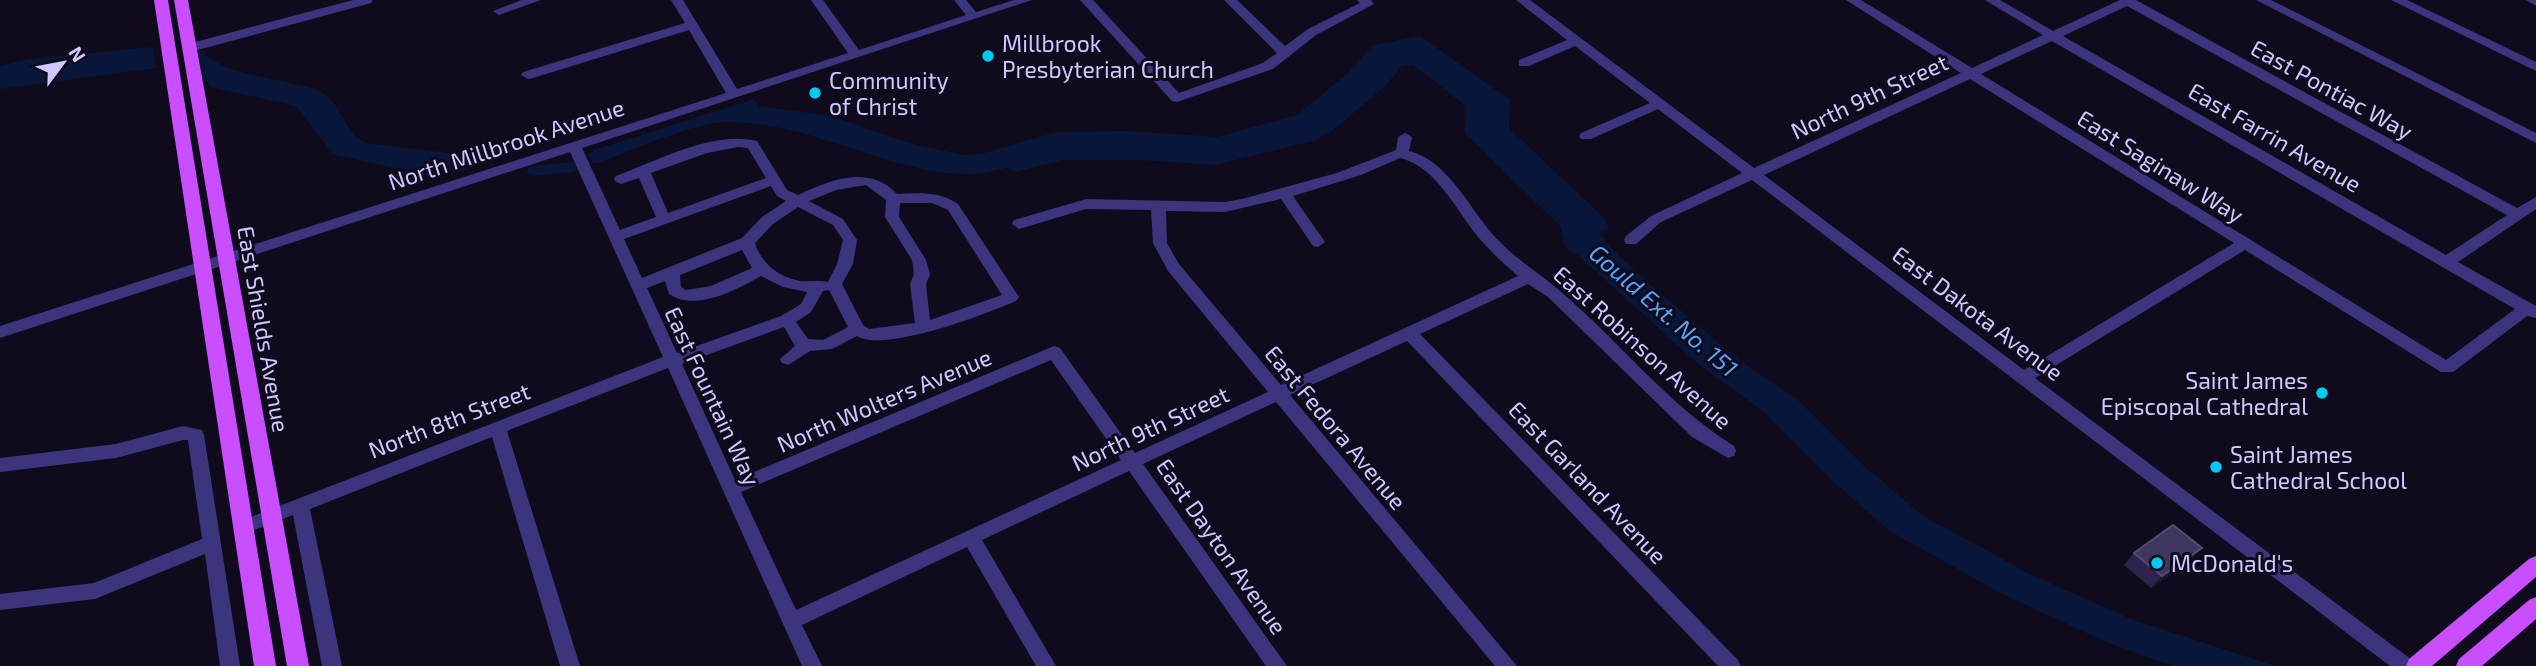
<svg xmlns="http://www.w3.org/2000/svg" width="2536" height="666" font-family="'Exo 2',sans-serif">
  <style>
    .water { fill: #081739 }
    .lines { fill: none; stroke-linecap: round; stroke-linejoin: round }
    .canal { stroke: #081739; stroke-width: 10 }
    .minor { fill: #3c357d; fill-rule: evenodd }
    .major { fill: #c84eff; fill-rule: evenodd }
    .wall { fill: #2d234c }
    .shaded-wall { fill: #1a1231 }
    .building { fill: #3f355f; stroke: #564c78; stroke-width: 2 }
    .poi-dot { fill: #00caf2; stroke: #0f0b1d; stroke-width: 2.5 }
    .labels { text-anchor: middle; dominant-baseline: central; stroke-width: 6; stroke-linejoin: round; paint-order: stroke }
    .poi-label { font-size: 23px; fill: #d1c7ff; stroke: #0f0b1d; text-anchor: start }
    .street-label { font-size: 23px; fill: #d1c7ff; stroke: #0f0b1d }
    .water-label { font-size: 24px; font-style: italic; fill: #55a5ff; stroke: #0f0b1d }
  </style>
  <rect width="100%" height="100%" fill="#0f0b1d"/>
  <!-- water -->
  <path class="water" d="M1420 36 1510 100 1509 128 1604 218 1608 229 1600 234 1614 251 1653 287 1739 360 1798 400 1864 466 1923 516 2032 575 2131 619 2275 666H2173L2106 642 2001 593 1890 531 1837 485 1764 412 1697 363 1579 256 1566 248 1560 226 1465 133 1466 106 1413 65 1402 66 1384 87 1332 131 1316 140 1215 165 1140 160H1062L1015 172 1010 167C998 169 986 174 974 174 892 177 812 120 724 122 690 124 631 151 598 163H593L589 155 594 150 754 99 759 106 831 116 909 143 963 155 981 154 1057 132 1129 131 1217 137 1297 115 1348 73 1373 45Z
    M153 47 156 68 0 89V66L30 59Z
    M203 51C215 73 290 81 315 89 343 99 342 133 366 143L498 159 458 172 401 169 334 155 296 106 211 87 204 78 199 53Z"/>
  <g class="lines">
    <!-- canal -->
    <path class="canal" d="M532 171 572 167"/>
    <!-- minor -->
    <path class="minor" d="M353 0H373L371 3 194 51H184L183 48 184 45Z
      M522 0H541L499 15 493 11Z
      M671 0H683L737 89 848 53 811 0H823L859 50 966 15 954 0H966L976 12 1014 0H1032L582 148 620 230 656 217 639 178 621 184 616 182 614 179 616 176C656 161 714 130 757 141L787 190 798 195C830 180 869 164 897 194 918 193 939 191 958 204L1019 297 1016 301C986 314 885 353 857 336L832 349 810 351 788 365 782 363 780 359 795 346 784 327 682 364 735 480 1054 346 1060 348 1135 453 1268 392 1168 271 1153 243 1151 210 1086 209 1019 229 1012 224 1014 220 1086 199 1225 202 1242 199 1337 173 1396 150 1398 137 1405 133 1412 137 1409 151C1450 161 1471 213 1498 240 1517 260 1539 273 1560 291 1619 341 1668 405 1734 446L1736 451 1734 456 1728 458 1692 437 1548 297 1528 284 1420 334 1738 660 1741 666H1718L1407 341 1290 395 1517 666H1495L1276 402 1143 464 1287 666H1266L1129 471 982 540 1056 666H1036L967 547 802 625 822 666H802L668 368 507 431 580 666H560L492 437 310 509 342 666H322L293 515 244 534 238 532 235 527 238 522 663 357 570 152 0 338V326L726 93 689 30 533 78 528 79 521 75 523 72 685 23ZM738 147 748 148 766 178 668 213 651 173 707 153ZM1400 158C1436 166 1457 212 1479 238 1491 252 1504 264 1518 276L1281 385 1179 264 1167 243 1166 211 1225 212 1281 199 1313 246 1318 247 1325 242 1293 196 1361 175ZM866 185 886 200 885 217 912 260 914 274 910 284 915 323 869 329 863 325 842 284 853 264 857 240 843 219 809 201 836 190ZM771 186 777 196 786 201 762 217 742 238 642 278 624 239ZM900 203H932L948 210 1002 295 930 320 926 284 930 274 926 260 899 217ZM798 207 833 225 843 240 837 264 828 282C819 280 809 282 800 281 778 277 761 263 755 243L773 224ZM742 250 752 268 711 286 686 290 681 287 680 275ZM761 276 783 287 807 292 801 304 781 316 677 353 647 288 665 281 669 294C696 312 736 290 761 276ZM829 290 848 327 823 340 808 339 796 322 811 312 823 291ZM1051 360 1121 460 796 610 741 492Z
      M1080 0H1093L1179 93 1263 63 1277 53 1224 0H1237L1285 46 1308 29 1360 3 1357 0H1371L1374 4 1316 35 1273 69 1177 102 1172 101Z
      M1516 0H1530L1754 168 1961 73 1846 0H1861L1972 68 2043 35 1985 0H2000L2053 31 2120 0H2136L2517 208 2536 197V209L2458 262 2536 306V318L2527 316 2453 372H2441L2245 250 2035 378 2412 660 2415 666H2390L1752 180 1661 222 1636 244H1626L1624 240 1626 236 1651 216 1742 173 1658 109 1591 139H1581L1579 136 1581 133 1650 103 1575 46 1529 66H1519V60L1567 40ZM2127 6 2507 215 2446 255 2063 36ZM2052 41 2515 309 2446 360 1981 74ZM1970 79 2234 243 2024 370 1764 175Z
      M2256 0H2271L2536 133V143Z
      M2391 0H2407L2536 62V71Z
      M2526 0H2536V6Z
      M183 426 202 430 204 435 240 666H220L205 554 95 599 0 610V594L94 583 202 539 188 440H183L116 458 0 472V458L116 444Z"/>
    <!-- major -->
    <path class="major" d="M154 0H168L276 666H254Z
      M174 0H188L309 666H287Z
      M2536 556V577L2432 666H2406L2409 659 2529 559Z
      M2536 597V619L2482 666H2456L2459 659 2529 600Z"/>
  </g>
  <!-- wall -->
  <path class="wall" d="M2202 548 2191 560 2151 588 2124 565 2134 553Z"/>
  <!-- shaded-wall -->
  <path class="shaded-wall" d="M2202 548 2191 560 2151 588 2162 576Z"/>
  <!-- building -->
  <path class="building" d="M2173 525 2202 548 2162 576 2134 553Z"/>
  <!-- markers -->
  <g class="poi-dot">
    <circle cx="988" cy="56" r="7"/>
    <circle cx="815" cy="93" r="7"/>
    <circle cx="2322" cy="393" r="7"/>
    <circle cx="2216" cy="467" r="7"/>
    <circle cx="2157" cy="563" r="7"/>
  </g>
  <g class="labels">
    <!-- poi labels -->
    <g class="poi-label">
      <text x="1002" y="43">Millbrook<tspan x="1002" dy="26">Presbyterian Church</tspan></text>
      <text x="829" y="80">Community<tspan x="829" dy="26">of Christ</tspan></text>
      <text x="2308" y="380" text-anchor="end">Saint James<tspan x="2308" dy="26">Episcopal Cathedral</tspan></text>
      <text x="2230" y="454">Saint James<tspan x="2230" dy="26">Cathedral School</tspan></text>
      <text x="2171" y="563">McDonald's</text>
    </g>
    <!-- street labels -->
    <g class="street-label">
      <text transform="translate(2332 89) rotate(29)">East Pontiac Way</text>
      <text transform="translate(1869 96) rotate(-25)">North 9th Street</text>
      <text transform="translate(2275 137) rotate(30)">East Farrin Avenue</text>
      <text transform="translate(506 144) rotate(-18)">North Millbrook Avenue</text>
      <text transform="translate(2161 166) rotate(32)">East Saginaw Way</text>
      <text transform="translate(1978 313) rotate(37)">East Dakota Avenue</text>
      <text transform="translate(264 329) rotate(80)">East Shields Avenue</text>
      <text transform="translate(1643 347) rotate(42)">East Robinson Avenue</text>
      <text transform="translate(713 396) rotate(65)">East Fountain Way</text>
      <text transform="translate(884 400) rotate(-23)">North Wolters Avenue</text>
      <text transform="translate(449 420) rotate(-21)">North 8th Street</text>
      <text transform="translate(1336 427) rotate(50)">East Fedora Avenue</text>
      <text transform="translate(1150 428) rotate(-25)">North 9th Street</text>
      <text transform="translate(1588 482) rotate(46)">East Garland Avenue</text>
      <text transform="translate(1222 546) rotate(55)">East Dayton Avenue</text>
    </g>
    <!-- water labels -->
    <g class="water-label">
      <text transform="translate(1664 310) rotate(41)">Gould Ext. No. 151</text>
    </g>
  </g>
  <!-- north arrow -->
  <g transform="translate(63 63) rotate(58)" stroke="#0f0b1d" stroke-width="5" paint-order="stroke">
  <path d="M0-5L12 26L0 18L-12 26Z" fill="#d1c7ff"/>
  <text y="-10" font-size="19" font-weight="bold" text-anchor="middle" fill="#d1c7ff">N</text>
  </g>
</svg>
